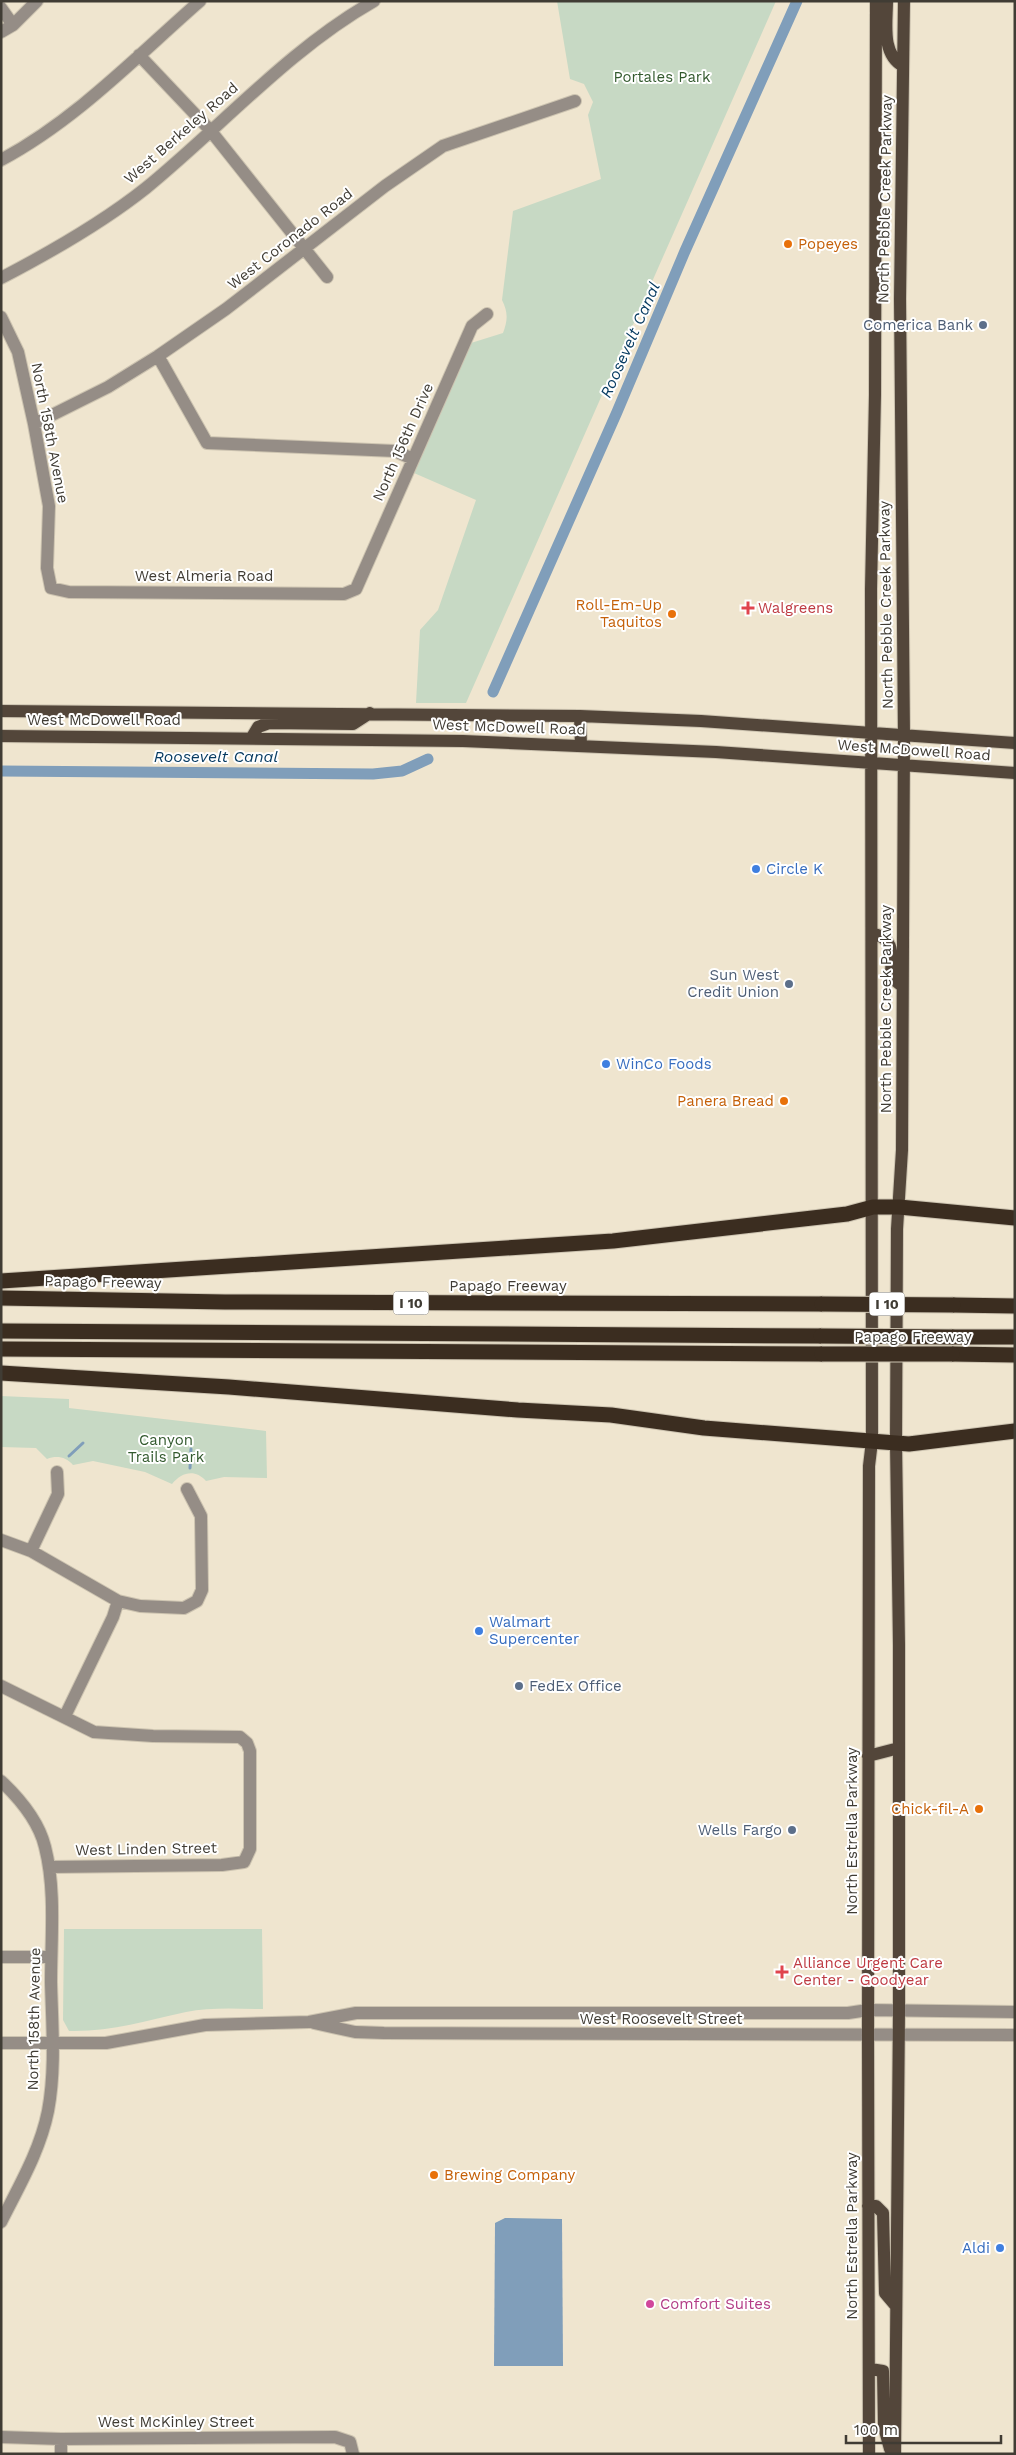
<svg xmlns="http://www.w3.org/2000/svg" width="1016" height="2455" font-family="'Work Sans',sans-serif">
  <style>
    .green { fill: #c7d9c4 }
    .water { fill: #809eba }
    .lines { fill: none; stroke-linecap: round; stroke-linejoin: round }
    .stream { stroke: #809eba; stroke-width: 3 }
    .canal { stroke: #809eba; stroke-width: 11 }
    .minor-casing { stroke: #ccc3b0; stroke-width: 14 }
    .major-casing { stroke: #ccc3b0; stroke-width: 14 }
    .highway-casing { stroke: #ccc3b0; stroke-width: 17 }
    .minor { stroke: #958d86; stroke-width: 12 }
    .major { stroke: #53463a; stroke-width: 12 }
    .highway { stroke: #3b2d20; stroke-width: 15 }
    .highway-bridge-casing { stroke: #ccc3b0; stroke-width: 17; stroke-linecap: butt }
    .highway-bridge { stroke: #3b2d20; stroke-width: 15 }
    .food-dot { fill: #e8710a; stroke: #fff; stroke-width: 2 }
    .service-dot { fill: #5c6f8a; stroke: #fff; stroke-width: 2 }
    .health-dot { fill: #e0444e; stroke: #fff; stroke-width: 2 }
    .shop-dot { fill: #3f7fe0; stroke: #fff; stroke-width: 2 }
    .hotel-dot { fill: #d1479c; stroke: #fff; stroke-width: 2 }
    .labels { text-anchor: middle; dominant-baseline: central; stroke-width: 4; stroke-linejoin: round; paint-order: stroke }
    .shield { fill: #fff; stroke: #797671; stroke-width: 1 }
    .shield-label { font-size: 14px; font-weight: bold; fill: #403c34 }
    .park-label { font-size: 15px; fill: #32592d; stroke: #fff }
    .street-label { font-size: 15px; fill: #403c34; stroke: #fff }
    .food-label { font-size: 15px; fill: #c56008; stroke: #fff; text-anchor: end }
    .service-label { font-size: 15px; fill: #4e5e75; stroke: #fff; text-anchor: end }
    .health-label { font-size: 15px; fill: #be3a42; stroke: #fff; text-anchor: start }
    .shop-label { font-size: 15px; fill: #366cbe; stroke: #fff; text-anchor: start }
    .hotel-label { font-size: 15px; fill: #b23c85; stroke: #fff; text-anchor: start }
    .water-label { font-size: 16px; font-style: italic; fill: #083c62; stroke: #fff }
  </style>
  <rect width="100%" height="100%" fill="#efe5cf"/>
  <!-- green -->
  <path class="green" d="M557 1H776L466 703H416L420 630 438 610 476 500 414 473 471 343 503 333C508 320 508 312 502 300L513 211 601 179 588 115 593 102 584 84 570 79Z
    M1 1396 69 1399V1408L266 1431 267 1478 224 1477 206 1481C195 1469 182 1472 172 1484L145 1472 93 1461 73 1465C66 1457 57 1455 47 1459L36 1448 1 1447Z
    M64 1929H262L263 2009C238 2009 210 2007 186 2012 145 2021 111 2032 69 2031L63 2020Z"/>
  <!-- water -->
  <path class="water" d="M505 2218 562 2219 563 2366H494L495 2223Z"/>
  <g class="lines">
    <!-- stream -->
    <path class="stream" d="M69 1456 83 1443
      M190 1468 191 1449"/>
    <!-- canal -->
    <path class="canal" d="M493 692 617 412 685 251 797 1
      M1 771 373 774 402 771 428 759"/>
    <defs>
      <path id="minor" d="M1 8 13 25
        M1 32 13 25 37 1
        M139 55 210 130 327 277
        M1 160C76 120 137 56 200 1
        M1 278C51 252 102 223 146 188 222 126 288 50 374 1
        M1 317 18 352 34 424 49 506 47 568 51 588 69 592 344 594 356 589 472 326 487 314
        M158 356 207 443 395 451 413 459
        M34 424 108 387 158 356 226 309 385 186 443 146 575 101
        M1 1540 31 1551 118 1601 140 1606 184 1608 197 1601 202 1590 201 1516 187 1489
        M31 1551 58 1494 57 1472
        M1 1686 94 1732 153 1736 240 1737 247 1743 250 1751V1849L244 1862 222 1865 49 1867
        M65 1716 113 1617 118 1601
        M1 1781C19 1798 39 1822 45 1847 56 1890 51 1938 51 1982 52 2024 56 2069 48 2111 40 2151 19 2186 1 2222
        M1 1957H51
        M314 2023 355 2032 384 2033 1015 2035
        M1 2043H106L205 2025 309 2022 356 2013H848L868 2010 1015 2012
        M1 2437 61 2439 335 2437 350 2442 353 2454
        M61 2439V2454"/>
      <path id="major" d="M887 1C887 23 881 54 903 66
        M1 711 580 716 701 721 1015 743
        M580 716 581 746
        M1 736 463 741 716 752 1015 773
        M252 737 258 727 269 723 353 724 370 713
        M872 933C897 940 891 955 891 977L902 986
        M868 1756 899 1748
        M868 2206H876L883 2213 885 2293 896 2306
        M870 2369 883 2371 884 2427 890 2449
        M869 2454 868 2036 869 1466 872 1441 871 589 875 395 876 1
        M895 2454 899 2011V1645L896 1443 897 1229 902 1150 904 736 900 299 904 1"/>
      <path id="highway" d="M1 1281 613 1241 847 1214 873 1207H899L1015 1218
        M1 1298 225 1302 822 1304
        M953 1305 1015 1306
        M1 1331 821 1336
        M952 1337H1015
        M1 1349 822 1354
        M952 1354 1015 1355
        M1 1373 229 1387 518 1410 611 1415 704 1428 896 1443 909 1444 1015 1431"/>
    </defs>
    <!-- minor casing -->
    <use href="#minor" class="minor-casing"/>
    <!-- major casing -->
    <use href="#major" class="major-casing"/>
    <!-- highway casing -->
    <use href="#highway" class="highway-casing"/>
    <!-- minor -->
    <use href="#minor" class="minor"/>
    <!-- major -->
    <use href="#major" class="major"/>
    <!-- highway -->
    <use href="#highway" class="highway"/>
    <defs>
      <path id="highway-bridge" d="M822 1304 953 1305
        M821 1336 952 1337
        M822 1354H952"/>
    </defs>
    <!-- highway-bridge casing -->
    <use href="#highway-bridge" class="highway-bridge-casing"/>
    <!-- highway-bridge -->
    <use href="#highway-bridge" class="highway-bridge"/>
  </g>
  <!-- markers -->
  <g class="food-dot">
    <circle cx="788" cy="244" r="5"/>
    <circle cx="672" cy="614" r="5"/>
    <circle cx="784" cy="1101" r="5"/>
    <circle cx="979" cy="1809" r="5"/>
    <circle cx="434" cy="2175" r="5"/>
  </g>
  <g class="service-dot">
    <circle cx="983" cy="325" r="5"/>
    <circle cx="789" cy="984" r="5"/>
    <circle cx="519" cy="1686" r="5"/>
    <circle cx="792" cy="1830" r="5"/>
  </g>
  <g class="health-dot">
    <path d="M745.5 600.5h5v5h5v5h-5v5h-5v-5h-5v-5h5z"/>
    <path d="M779.5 1964.5h5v5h5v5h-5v5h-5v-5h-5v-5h5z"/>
  </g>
  <g class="shop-dot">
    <circle cx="756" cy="869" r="5"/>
    <circle cx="606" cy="1064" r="5"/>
    <circle cx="479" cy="1631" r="5"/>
    <circle cx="1000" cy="2248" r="5"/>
  </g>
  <circle class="hotel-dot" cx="650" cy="2304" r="5"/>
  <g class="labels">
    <!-- shield labels -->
    <g class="shield">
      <rect x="393.5" y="1291.5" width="35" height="23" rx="4"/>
      <rect x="869.5" y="1292.5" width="35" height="23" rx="4"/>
    </g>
    <g class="shield-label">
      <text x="411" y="1303">I 10</text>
      <text x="887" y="1304">I 10</text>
    </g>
    <!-- park labels -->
    <g class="park-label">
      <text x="662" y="77">Portales Park</text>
      <text x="166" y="1440">Canyon<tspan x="166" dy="17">Trails Park</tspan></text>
    </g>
    <!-- street labels -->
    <g class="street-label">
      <text transform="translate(181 133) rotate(-41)">West Berkeley Road</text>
      <text transform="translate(885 199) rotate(-89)">North Pebble Creek Parkway</text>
      <text transform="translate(290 239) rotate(-38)">West Coronado Road</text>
      <text transform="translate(50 433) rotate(79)">North 158th Avenue</text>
      <text transform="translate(403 442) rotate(-66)">North 156th Drive</text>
      <text x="204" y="576">West Almeria Road</text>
      <text transform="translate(886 605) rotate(-91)">North Pebble Creek Parkway</text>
      <text x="104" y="720">West McDowell Road</text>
      <text transform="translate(509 727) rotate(2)">West McDowell Road</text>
      <text transform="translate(914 750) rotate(4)">West McDowell Road</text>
      <text transform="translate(886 1009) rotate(-90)">North Pebble Creek Parkway</text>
      <text transform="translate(103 1282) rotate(1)">Papago Freeway</text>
      <text x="508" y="1286">Papago Freeway</text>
      <text x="913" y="1337">Papago Freeway</text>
      <text transform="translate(852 1831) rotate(-90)">North Estrella Parkway</text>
      <text transform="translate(146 1849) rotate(-1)">West Linden Street</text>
      <text transform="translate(34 2019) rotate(-89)">North 158th Avenue</text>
      <text x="661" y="2019">West Roosevelt Street</text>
      <text transform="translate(852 2236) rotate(-90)">North Estrella Parkway</text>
      <text x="176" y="2422">West McKinley Street</text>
    </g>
    <!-- food labels -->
    <g class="food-label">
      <text x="798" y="244" text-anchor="start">Popeyes</text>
      <text x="662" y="605">Roll-Em-Up<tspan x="662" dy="17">Taquitos</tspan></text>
      <text x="774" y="1101">Panera Bread</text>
      <text x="969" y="1809">Chick-fil-A</text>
      <text x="444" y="2175" text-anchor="start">Brewing Company</text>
    </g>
    <!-- service labels -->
    <g class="service-label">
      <text x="973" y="325">Comerica Bank</text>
      <text x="779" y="975">Sun West<tspan x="779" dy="17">Credit Union</tspan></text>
      <text x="529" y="1686" text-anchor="start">FedEx Office</text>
      <text x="782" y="1830">Wells Fargo</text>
    </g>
    <!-- health labels -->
    <g class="health-label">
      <text x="758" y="608">Walgreens</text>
      <text x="793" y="1963">Alliance Urgent Care<tspan x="793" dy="17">Center - Goodyear</tspan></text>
    </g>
    <!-- shop labels -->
    <g class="shop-label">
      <text x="766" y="869">Circle K</text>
      <text x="616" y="1064">WinCo Foods</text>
      <text x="489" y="1622">Walmart<tspan x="489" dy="17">Supercenter</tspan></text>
      <text x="990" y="2248" text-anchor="end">Aldi</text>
    </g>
    <!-- hotel labels -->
    <g class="hotel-label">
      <text x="660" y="2304">Comfort Suites</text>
    </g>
    <!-- water labels -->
    <g class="water-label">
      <text transform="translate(630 340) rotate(-66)">Roosevelt Canal</text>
      <text x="216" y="756">Roosevelt Canal</text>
    </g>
  </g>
  <!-- border -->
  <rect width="1016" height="2455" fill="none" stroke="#403c34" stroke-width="5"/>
  <!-- scale -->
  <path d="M846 2435v8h155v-8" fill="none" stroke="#403c34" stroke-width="2.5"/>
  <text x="854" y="2435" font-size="15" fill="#403c34" stroke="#ffffff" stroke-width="4" paint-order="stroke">100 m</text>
</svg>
